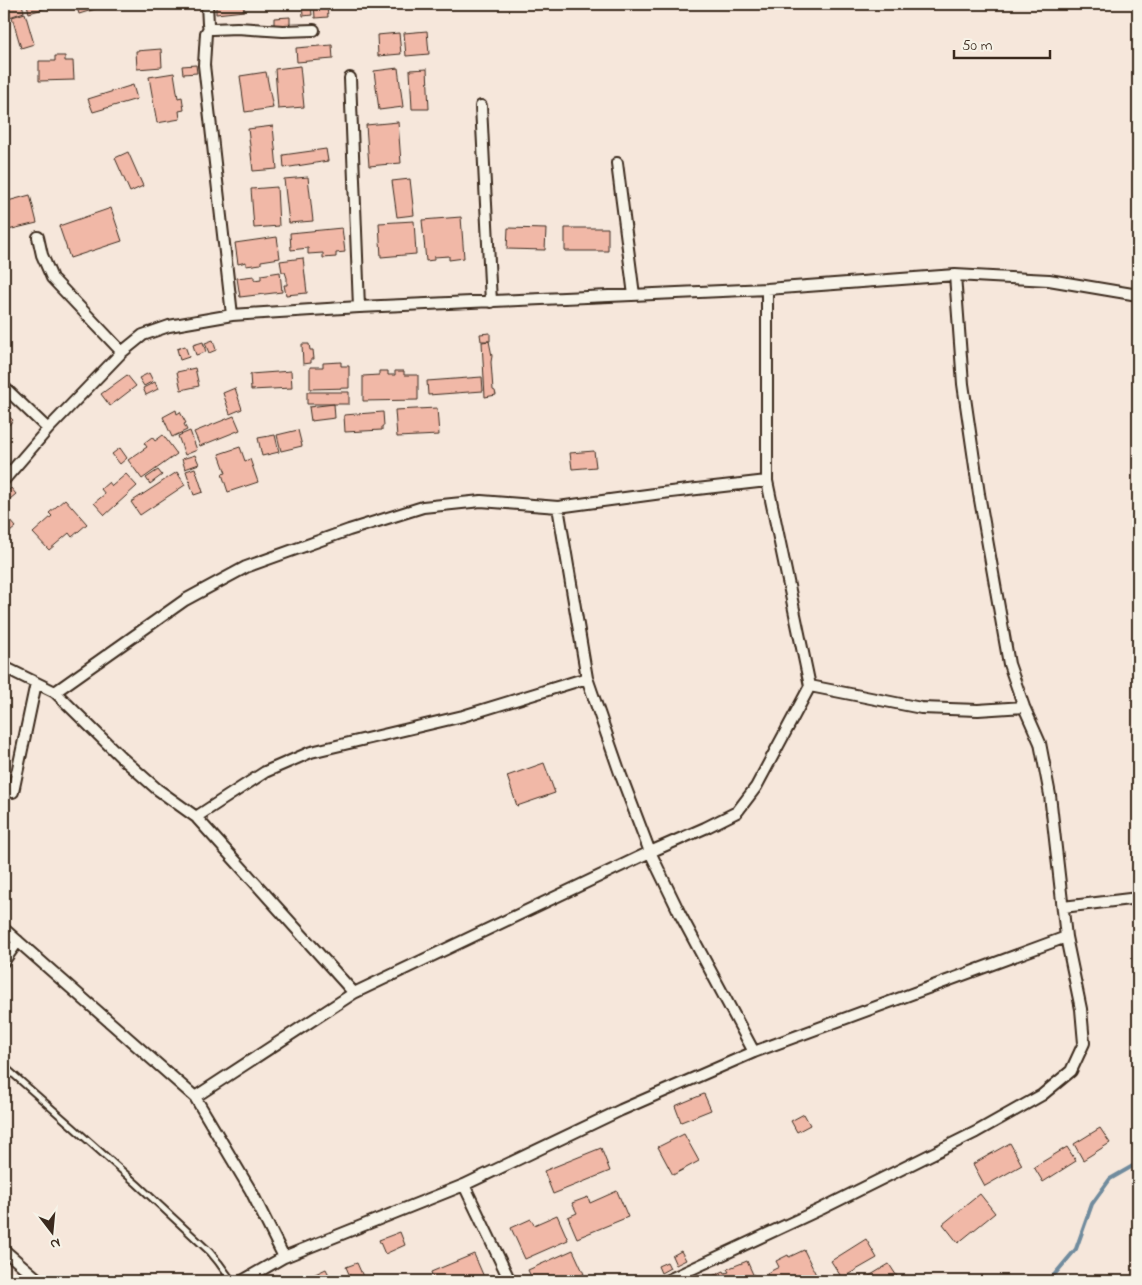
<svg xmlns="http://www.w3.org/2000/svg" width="1142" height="1285" font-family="'Indie Flower',sans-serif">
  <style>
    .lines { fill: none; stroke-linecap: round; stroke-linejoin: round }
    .stream { stroke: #708b9d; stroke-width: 4 }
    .building { fill: #f1b8a7; stroke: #3b2a1e }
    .service-casing { stroke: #3b2a1e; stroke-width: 9 }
    .minor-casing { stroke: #3b2a1e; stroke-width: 14 }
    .service { stroke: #f7f3e8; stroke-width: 5 }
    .minor { stroke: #f7f3e8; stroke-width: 10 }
  </style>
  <rect width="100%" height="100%" fill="#f6e7db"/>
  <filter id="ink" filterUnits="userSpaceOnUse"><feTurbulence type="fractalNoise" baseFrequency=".02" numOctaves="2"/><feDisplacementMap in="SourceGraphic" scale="10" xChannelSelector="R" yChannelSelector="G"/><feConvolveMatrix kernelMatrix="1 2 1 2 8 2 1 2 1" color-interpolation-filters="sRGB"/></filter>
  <g filter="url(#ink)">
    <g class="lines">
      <!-- stream -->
      <path class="stream" d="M1049 1281 1076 1249 1092 1204 1110 1179 1138 1163"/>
    </g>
    <!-- building -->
    <path class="building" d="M14 4H22L24 12 4 19V7Z
      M27 4H61L29 13Z
      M76 4H101L102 7 79 14Z
      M216 4H245H244V11L216 14Z
      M280 4H292V6H280Z
      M302 4H311L312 15 303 16Z
      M314 4H327L328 17 315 18Z
      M25 13 34 44 21 48 12 17Z
      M290 17V25L274 26V18Z
      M427 31 429 54 406 56 404 33Z
      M399 33 401 54 378 56 377 35Z
      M332 45 333 59 297 62 296 48Z
      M161 49 162 67 137 69 136 51Z
      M55 56H65V61H73L74 80 39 81V61H55Z
      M196 65 197 73 183 74 182 66Z
      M300 66 304 107 278 109 275 69Z
      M398 68 403 107 379 110 374 71Z
      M427 69 429 109H412L410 70Z
      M266 72 273 108 245 112 240 76Z
      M174 73 178 98 182 97 184 110 179 111 180 119 157 123 149 77Z
      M133 85 137 99 93 112 88 99Z
      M398 122 401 163 369 166 366 125Z
      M273 126 277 169 253 171 248 129Z
      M326 149 328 161 284 168 283 155Z
      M128 152 143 186 130 192 115 158Z
      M308 177 313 221 289 223 284 179Z
      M410 179 414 215 397 217 392 181Z
      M277 187 279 226 254 228 251 189Z
      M30 195 37 223 4 231V202Z
      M111 208 122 241 70 258 59 226Z
      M461 217 464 258 449 260V256L434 257V260L426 261 422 220Z
      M414 221 416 254 381 257 379 223Z
      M342 228 345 252 336 253V257L323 258V253L308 254V248L291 250 290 233Z
      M508 228 546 229 545 250 507 249Z
      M565 228H608V251H565Z
      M277 237 280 258 261 261V264L246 266V262L238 264 235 243Z
      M303 258 307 293 286 295 284 285H287V278L285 272H282L280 261Z
      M280 272 282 292 240 297 237 278 254 276V280L261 279V275Z
      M490 333V341H481L480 334Z
      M213 340 216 350 209 353 205 343Z
      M489 341 492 356 491 362 493 390 495 391 496 395 485 397 482 342Z
      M203 342 206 352 196 355 193 345Z
      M302 344H309L310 350H313L314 359H311V363L303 364Z
      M185 346 189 357 180 360 177 349Z
      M341 362V366H349V388L310 389V367H323V363Z
      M195 368 199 386 181 390 177 372Z
      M291 371 292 388 251 390 250 374Z
      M379 371H388V375H395V371H404V375H418V400L363 401V376L379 375Z
      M149 373 153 381 144 386 139 378Z
      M127 375 136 386 110 406 101 394Z
      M482 377 483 391 428 395 427 381Z
      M155 382 158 389 146 395 143 388Z
      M235 388 242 409 230 414 223 393Z
      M307 392H349V404H307Z
      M334 404 335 418 311 421 309 407Z
      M437 408 439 435 397 437 395 410Z
      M176 410 177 414 180 412 186 423 184 424 187 430 172 437 163 417Z
      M4 412 13 420 4 431Z
      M383 412 384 426H382V430L345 432 344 415Z
      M234 416 240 430 200 446 194 432Z
      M298 430 302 446 281 451 277 435Z
      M190 431 197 450 185 455 178 436Z
      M163 435 177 454 142 479 128 460 147 447 144 443 152 437 155 441Z
      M275 435 279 452 262 456 258 438Z
      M240 447 245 461 250 459 258 482 228 492 222 474 226 473 219 454Z
      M120 448 127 458 120 464 112 454Z
      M594 451 596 467 572 469 570 453Z
      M195 455 199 464 185 469 182 459Z
      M195 468 203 492 194 495 186 471Z
      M158 470 162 475 150 484 146 478Z
      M177 472 185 485 140 515 131 502Z
      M126 474 137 486 105 515 94 503 105 494 101 489 109 482 112 486Z
      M11 488 16 494 4 504V495Z
      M65 499 87 524 72 537 69 533 49 550 33 533 52 516 49 513Z
      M4 513 16 527 4 537Z
      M544 763 555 793 517 806 507 776Z
      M704 1094 711 1110 681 1122 675 1106Z
      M804 1114 810 1125 797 1132 791 1121Z
      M1100 1128 1110 1143 1083 1160 1074 1144Z
      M684 1134 699 1161 673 1175 658 1147Z
      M1010 1143 1022 1165 985 1186 973 1164Z
      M1067 1147 1076 1161 1043 1182 1034 1167Z
      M601 1148 610 1171 553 1194 544 1171Z
      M617 1191 628 1217 577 1238 568 1217 577 1213 572 1203 588 1197 590 1203Z
      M980 1194 995 1213 958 1243 943 1224Z
      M557 1215 568 1240 525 1259 511 1228 531 1219 534 1225Z
      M400 1232 405 1245 385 1254 379 1240Z
      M866 1239 877 1258 842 1278 831 1261Z
      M573 1250 584 1274 576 1278 578 1281H533L528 1270Z
      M804 1250 819 1281H771L767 1273 779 1267 776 1261 788 1255 789 1257Z
      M681 1251 686 1260 676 1265 672 1256Z
      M474 1254 484 1277 473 1281H434L431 1272Z
      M747 1261 756 1281H706L705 1279 724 1271 725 1273 729 1272 727 1269Z
      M667 1262 670 1268 661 1273 658 1266Z
      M357 1263 365 1281H352L346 1267Z
      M889 1264 900 1281H861Z
      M326 1269 332 1281H300Z"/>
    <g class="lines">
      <defs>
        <path id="service" d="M4 1066 137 1184 210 1252 219 1263 232 1281"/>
        <path id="minor" d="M207 4 208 24 209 28 212 29 237 28 283 31 314 30
          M209 28 206 33 204 65 232 315
          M350 78 359 307
          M481 106 491 302
          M617 163 634 295
          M38 237 42 255 52 278 122 352
          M4 387 48 429
          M4 480 48 429 122 352 143 335 169 326 232 315 359 307 767 289 955 275 1049 280 1138 295
          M558 507 587 678 620 773 650 852 680 914 754 1052
          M4 667 55 692 122 758 157 789 196 817 354 993
          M810 686 921 708 978 710 1024 707
          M55 692 185 600 246 567 349 530 423 507 481 501 558 507 662 493 767 481
          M13 792 36 683
          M196 817 265 772 311 752 463 716 587 678
          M1063 907 1138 898
          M4 929 195 1097 251 1191 284 1257
          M4 961 18 941
          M195 1097 354 993 650 852 705 828 737 812 756 787 810 686 767 481V289
          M464 1185 510 1281
          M4 1250 40 1281
          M242 1281 284 1257 464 1185 621 1110 754 1052 1066 937
          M666 1281 821 1209 976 1132 1042 1095 1071 1071 1084 1043 1081 1009 1066 937 1050 795 1040 743 1024 707 1009 664 979 494 963 384 955 275"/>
      </defs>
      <!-- service casing -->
      <use href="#service" class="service-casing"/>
      <!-- minor casing -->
      <use href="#minor" class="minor-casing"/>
      <!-- service -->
      <use href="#service" class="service"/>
      <!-- minor -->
      <use href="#minor" class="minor"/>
    </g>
  </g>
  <!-- margin -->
  <rect width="1142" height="1285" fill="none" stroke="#f7f3e8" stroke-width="20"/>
  <rect x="10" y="10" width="1122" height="1265" fill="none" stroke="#3b2a1e" stroke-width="2" filter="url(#ink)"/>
  <!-- north arrow -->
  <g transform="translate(52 1232) rotate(164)" stroke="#f7f3e8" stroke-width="4" paint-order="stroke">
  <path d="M0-4L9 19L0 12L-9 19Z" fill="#3b2a1e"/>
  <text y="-8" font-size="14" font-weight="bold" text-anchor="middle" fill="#3b2a1e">N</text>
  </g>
  <!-- scale -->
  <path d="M954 50v8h96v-8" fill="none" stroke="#3b2a1e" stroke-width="2.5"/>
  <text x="962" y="50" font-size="15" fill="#3b2a1e" stroke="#f7f3e8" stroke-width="4" paint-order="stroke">50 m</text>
</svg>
